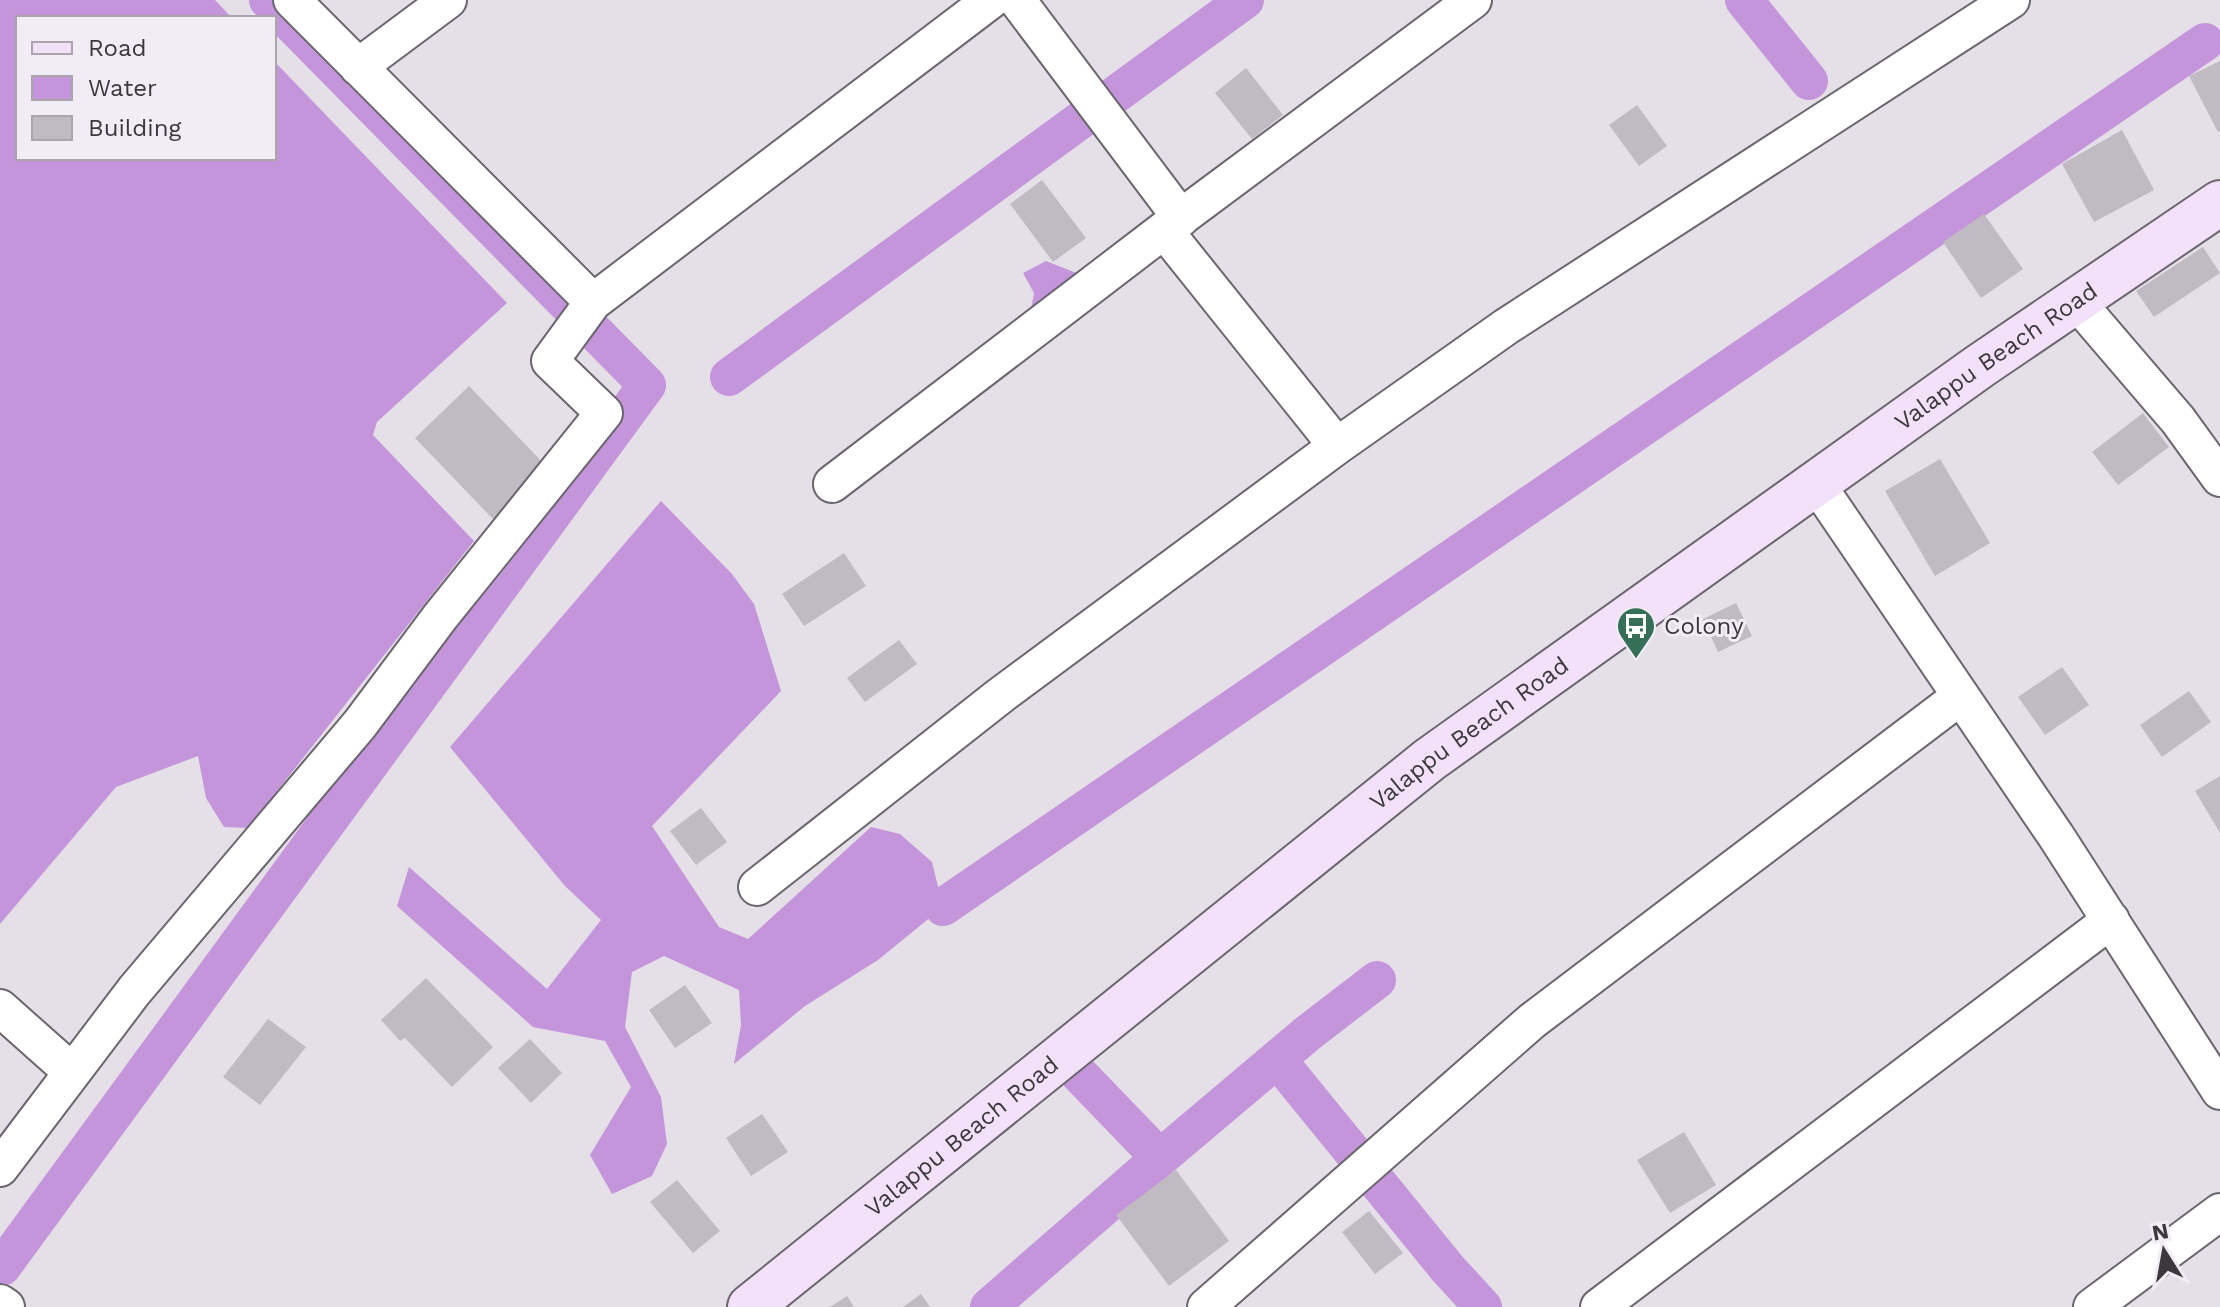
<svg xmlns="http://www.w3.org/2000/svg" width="2220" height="1307" font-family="'Work Sans',sans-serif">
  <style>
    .water { fill: #c495da }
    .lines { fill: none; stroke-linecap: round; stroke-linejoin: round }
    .canal { stroke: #c495da; stroke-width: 38 }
    .building { fill: #c0bbc3 }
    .minor-casing { stroke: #6a666d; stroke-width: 40 }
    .secondary-casing { stroke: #6a666d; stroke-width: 48 }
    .minor { stroke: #fff; stroke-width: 36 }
    .secondary { stroke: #f2e1f9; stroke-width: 44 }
    .labels { text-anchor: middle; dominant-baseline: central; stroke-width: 6; stroke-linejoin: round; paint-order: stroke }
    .street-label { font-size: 24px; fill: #3b393c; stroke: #f2edf5 }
    .poi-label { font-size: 24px; fill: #3b393c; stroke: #f2edf5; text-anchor: start }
  </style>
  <rect width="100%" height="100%" fill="#e5dfe8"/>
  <!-- water -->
  <path class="water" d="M0 0H215L232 18H18V158H274V61L507 303 377 422 373 435 474 541 248 828 224 827 206 798 198 756 116 787 0 924Z
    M1046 261 1079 274 1029 322 1034 293 1023 273Z
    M661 501 732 574 754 604 781 691 652 826 719 927 748 939 871 827 900 834 932 862 943 907 878 960 805 1006 734 1064 741 1025 739 990 664 956 632 972 625 1027 661 1097 667 1144 652 1176 612 1194 590 1155 631 1087 605 1041 533 1027 397 906 409 867 547 989 601 920 565 886 450 747Z"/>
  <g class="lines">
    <!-- canal -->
    <path class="canal" d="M1744 0 1809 81
      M729 377 1245 0
      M943 907 2205 42
      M1277 1059 1448 1269 1483 1307
      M1160 1158 1308 1033 1377 980
      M2 1267 647 385 268 0
      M989 1307 1160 1158 1078 1073"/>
  </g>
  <!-- building -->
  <path class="building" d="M2220 61V131L2218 132 2189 76Z
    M1246 68 1283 115 1252 139 1215 93Z
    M1637 105 1667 146 1639 166 1609 125Z
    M2122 130 2154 190 2094 222 2062 164Z
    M1042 180 1086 238 1053 262 1010 204Z
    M1984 214 2023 269 1981 298 1943 242Z
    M2203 247 2220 273 2154 317 2136 291Z
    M469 386 548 468 493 519 415 438Z
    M2143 413 2169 447 2118 485 2092 452Z
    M1940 459 1990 543 1935 576 1885 491Z
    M844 553 866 586 804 626 782 594Z
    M1736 603 1752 636 1718 652 1703 619Z
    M899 640 917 664 865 702 847 678Z
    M2062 667 2089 705 2045 735 2018 697Z
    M2189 691 2211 722 2162 757 2140 725Z
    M2220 776V833L2195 791Z
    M701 808 727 842 696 865 670 831Z
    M426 978 493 1047 452 1087 405 1038 400 1041 381 1020Z
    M685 985 712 1023 675 1048 649 1010Z
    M268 1019 306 1047 260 1105 223 1077Z
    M530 1039 562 1073 531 1103 498 1068Z
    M762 1114 788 1152 751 1176 726 1138Z
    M1684 1132 1716 1185 1670 1213 1637 1160Z
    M1176 1170 1229 1241 1169 1286 1116 1215Z
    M677 1180 720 1231 693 1253 650 1202Z
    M1369 1211 1403 1253 1375 1274 1342 1232Z
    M921 1294 930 1307H903Z
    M847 1296 854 1307H830Z"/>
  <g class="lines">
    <defs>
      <path id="minor" d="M1017 0 1181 218
        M358 67 448 0
        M1164 230 1337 446
        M2076 301 2178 420 2220 478
        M593 302 991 0
        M1816 483 2056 836 2220 1091
        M832 484 1164 230 1473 0
        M757 887 1001 695 1337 446 1507 326 2011 0
        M0 1008 72 1072
        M0 1168 134 991 360 724 440 617 604 413 550 361 593 302 292 0
        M0 1303 6 1307
        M1206 1307 1532 1021 1961 696
        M1599 1307 2111 920
        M2092 1307 2220 1212"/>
      <g id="secondary">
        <path id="s1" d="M750 1307 1429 760 1980 366 2220 203"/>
      </g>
    </defs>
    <!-- minor casing -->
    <use href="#minor" class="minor-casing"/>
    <!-- secondary casing -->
    <use href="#secondary" class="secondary-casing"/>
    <!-- minor -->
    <use href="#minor" class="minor"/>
    <!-- secondary -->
    <use href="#secondary" class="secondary"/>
  </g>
  <!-- icons -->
  <defs>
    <symbol id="bus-pin" viewBox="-11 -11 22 30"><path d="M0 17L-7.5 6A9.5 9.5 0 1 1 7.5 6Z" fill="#356f57" stroke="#f2edf5"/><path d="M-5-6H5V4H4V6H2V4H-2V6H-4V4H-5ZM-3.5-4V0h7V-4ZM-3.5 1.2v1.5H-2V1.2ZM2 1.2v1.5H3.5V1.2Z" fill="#fff"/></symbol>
  </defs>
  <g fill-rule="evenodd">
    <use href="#bus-pin" x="1614" y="604" width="44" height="60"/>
  </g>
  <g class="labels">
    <!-- street labels -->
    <g class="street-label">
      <text stroke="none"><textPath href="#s1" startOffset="1568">Valappu Beach Road</textPath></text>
      <text stroke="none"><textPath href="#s1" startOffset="920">Valappu Beach Road</textPath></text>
      <text stroke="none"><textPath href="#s1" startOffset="272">Valappu Beach Road</textPath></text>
    </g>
    <!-- poi labels -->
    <g class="poi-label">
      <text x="1664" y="626">Colony</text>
    </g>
  </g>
  <!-- legend -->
  <rect x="16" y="16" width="260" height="144" fill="#f2edf5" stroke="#a9a5ab" stroke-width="2"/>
  <rect x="32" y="42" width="40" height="12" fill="#f2e1f9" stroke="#a9a5ab" stroke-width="2"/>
  <text x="88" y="56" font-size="24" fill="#3b393c">Road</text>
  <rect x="32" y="76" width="40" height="24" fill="#c495da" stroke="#a9a5ab" stroke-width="2"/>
  <text x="88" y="96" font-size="24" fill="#3b393c">Water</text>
  <rect x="32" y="116" width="40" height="24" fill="#c0bbc3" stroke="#a9a5ab" stroke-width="2"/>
  <text x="88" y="136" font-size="24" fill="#3b393c">Building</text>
  <!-- north arrow -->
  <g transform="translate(2164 1251) rotate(349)" stroke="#f2edf5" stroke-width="6" paint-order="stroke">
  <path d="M0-6L14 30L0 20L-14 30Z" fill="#3b393c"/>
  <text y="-12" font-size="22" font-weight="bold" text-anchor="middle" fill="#3b393c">N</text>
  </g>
</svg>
